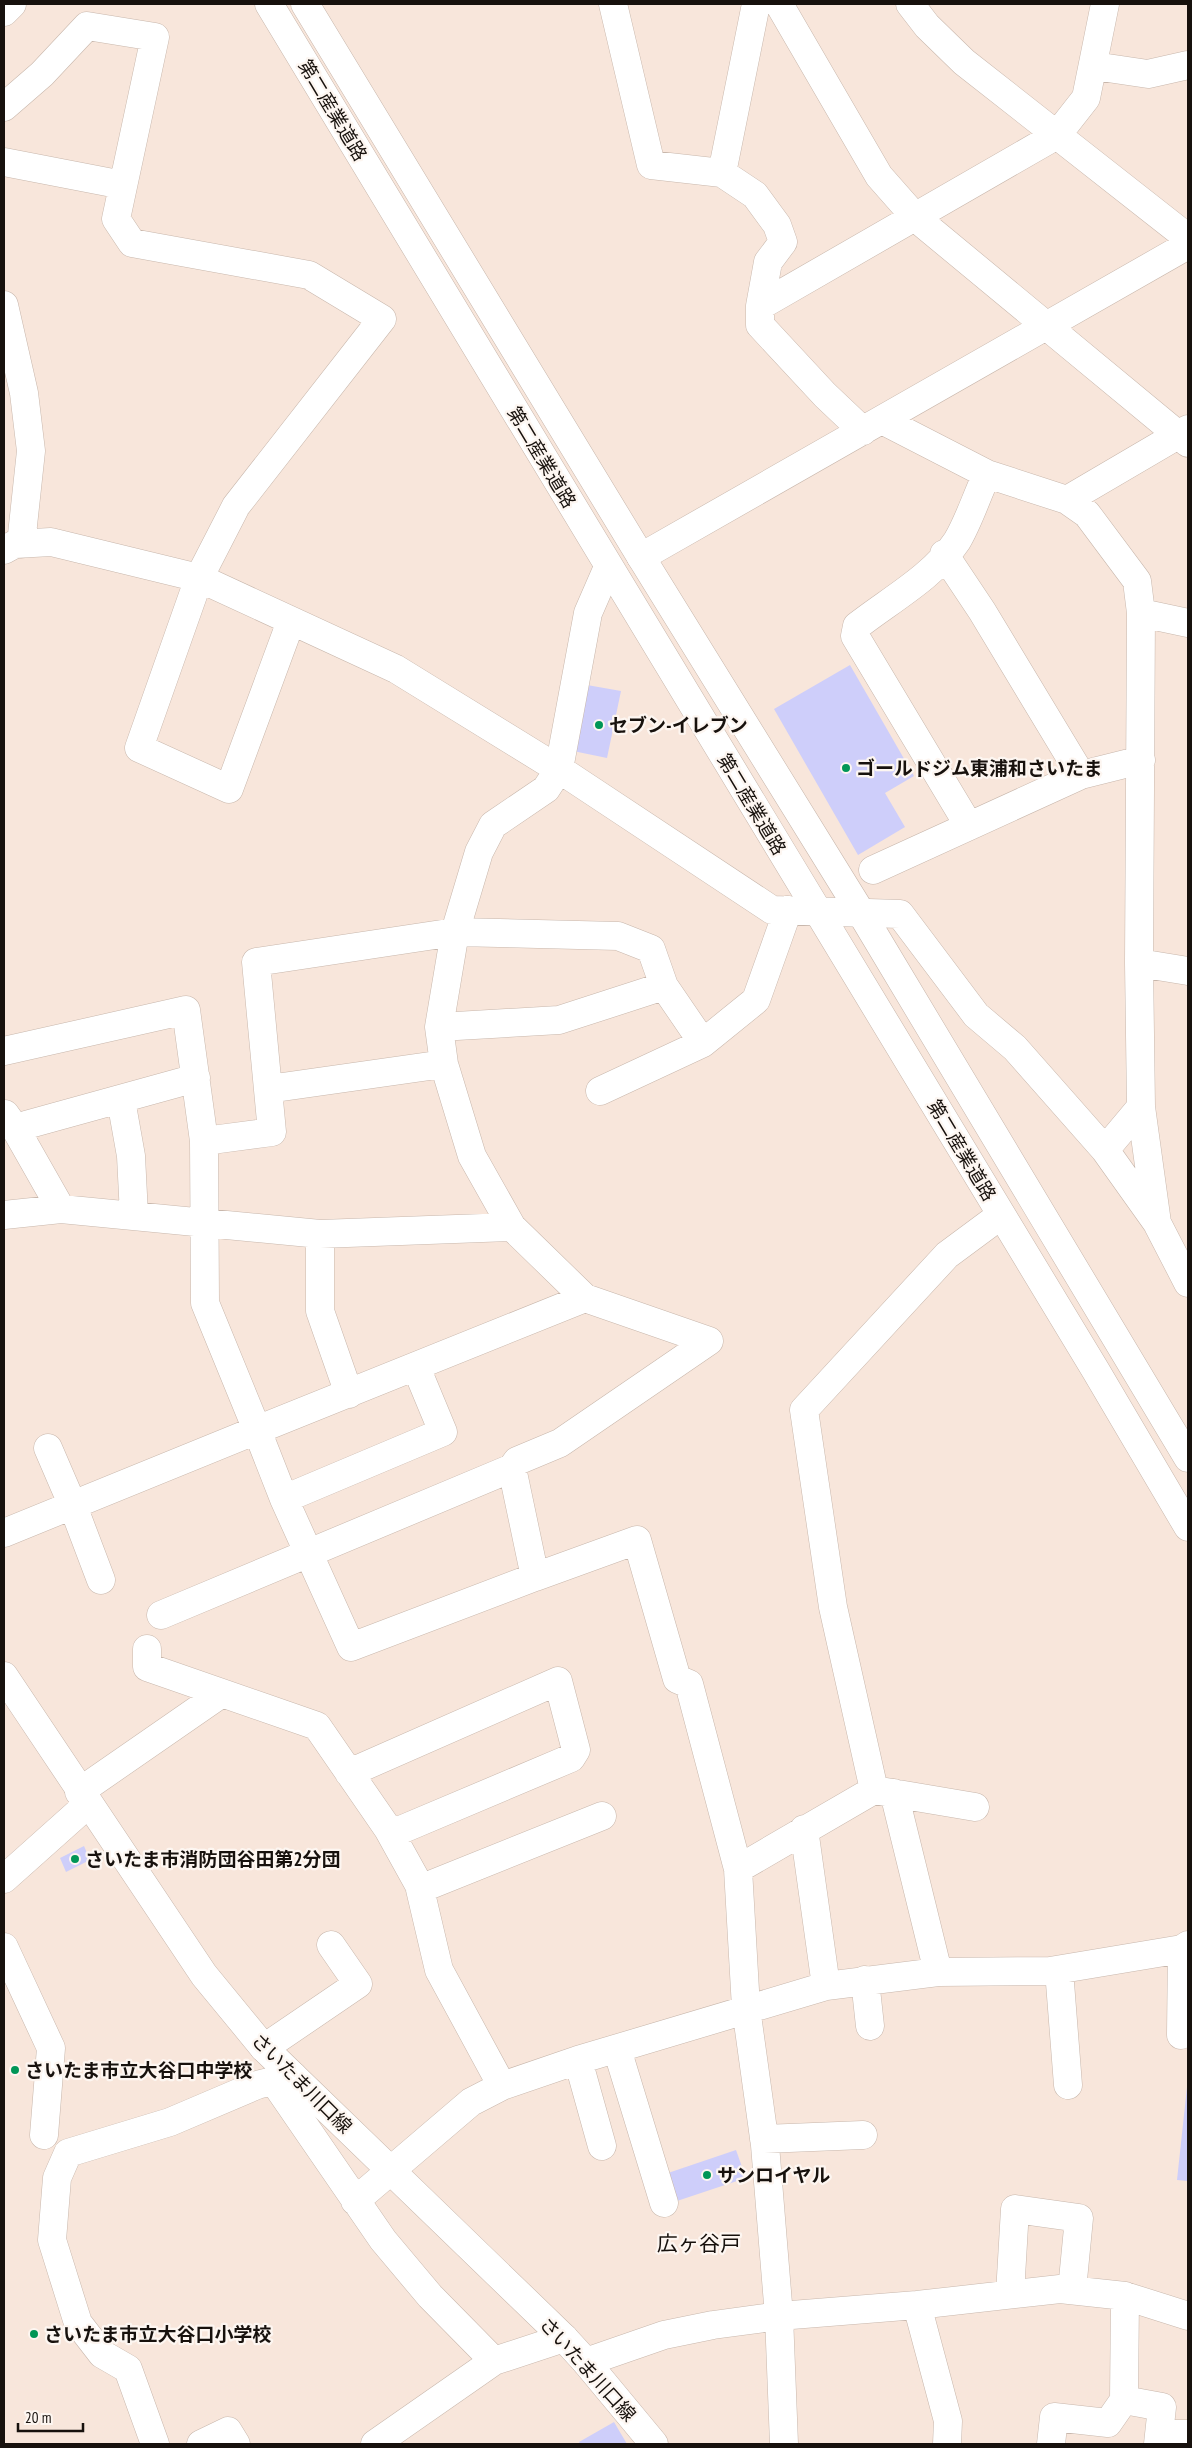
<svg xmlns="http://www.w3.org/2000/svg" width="1192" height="2448" font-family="'PT Sans Narrow','Noto Sans JP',sans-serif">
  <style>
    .building { fill: #cecefa }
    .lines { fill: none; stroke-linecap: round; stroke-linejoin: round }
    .minor-casing { stroke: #c8b7ac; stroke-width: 29 }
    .major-casing { stroke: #c8b7ac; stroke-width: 29 }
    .minor { stroke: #fff; stroke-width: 28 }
    .major { stroke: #fff; stroke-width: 28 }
    .poi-dot { fill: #009657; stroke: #fdf6f1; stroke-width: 2 }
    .labels { text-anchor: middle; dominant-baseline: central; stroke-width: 4.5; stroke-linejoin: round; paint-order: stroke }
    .street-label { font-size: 19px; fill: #17110d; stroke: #fdf6f1 }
    .poi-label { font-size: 19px; font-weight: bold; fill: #17110d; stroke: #fdf6f1; text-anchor: start }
    .quarter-label { font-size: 21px; fill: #17110d; stroke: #fdf6f1 }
  </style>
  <rect width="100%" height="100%" fill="#f8e6db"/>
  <!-- building -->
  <path class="building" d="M850 665 914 776 885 793 905 827 858 855 774 709Z
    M587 685 621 691 607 758 573 751Z
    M84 1846 90 1860 66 1872 60 1858Z
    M1187 2087H1188V2181L1177 2180Z
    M736 2150 746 2178 677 2201 668 2173Z
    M614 2422 627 2444H580L579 2442Z"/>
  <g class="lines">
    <defs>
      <path id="minor" d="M613 4 651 165 722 173 755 195 777 225 783 242 768 262 760 306V325L825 395 863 431
        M779 4 879 176 916 218 1188 443
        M910 4 927 26 964 62 1188 238
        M4 12 12 4
        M1094 66 1148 74 1188 65
        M4 107 42 74 87 26 155 37 116 219 132 243 309 275 382 319 236 506 199 578 139 748 229 789 291 621
        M4 162 123 185
        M722 173 756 4
        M4 305 24 393 31 451 21 544
        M760 306 1057 135 1086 98 1105 4
        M882 420 987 474 1067 500 1087 514 1137 581 1141 613 1139 963 1141 1107 1157 1223
        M1067 500 1188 429
        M4 550 15 544 51 542 199 578 396 669 568 775 772 910 900 914 976 1015 1015 1048 1105 1150 1141 1107
        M944 554 982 611 1081 775
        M641 557 1188 245
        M608 567 588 613 559 769 546 789 493 825 479 852 455 932 439 1027 444 1064 472 1156 512 1227 585 1298 709 1341
        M1141 613 1188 623
        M969 826 855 636 857 626C890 600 933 577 957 541 969 521 977 495 987 474
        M873 870 1081 775 1141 760
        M1139 963 1188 971
        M439 1027 559 1020 664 986
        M4 1051 186 1010 204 1141 205 1303 257 1430 585 1298
        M268 1089 444 1064
        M600 1091 703 1043 756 1000 788 910
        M121 1100 131 1156 134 1215
        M5 1114 15 1128 61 1209
        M15 1128 196 1078
        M204 1141 272 1132 256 962 455 932 618 936 651 949 664 986 703 1043
        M1105 1150 1157 1223 1188 1283
        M4 1215 61 1209 320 1234 512 1227
        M320 1234V1311L349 1394
        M709 1341 560 1443 517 1461 512 1468 535 1577 637 1540 677 1679 689 1684 738 1869 746 2008 765 2145 779 2316 784 2444
        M48 1448 73 1506 101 1580
        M284 1499 443 1432 416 1367
        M4 1533 257 1430 284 1499 351 1647 535 1577
        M161 1615 512 1468
        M147 1649V1667L317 1726 388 1829 419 1885 439 1970 502 2086
        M349 1773 558 1681 576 1750 571 1758 391 1834
        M874 1790 833 1607 804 1410 947 1255 1001 1215
        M79 1792 222 1693
        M894 1793 938 1972
        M804 1829 826 1986
        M738 1869 874 1790 975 1807
        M4 1879 88 1804
        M420 1889 602 1816
        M4 1947 51 2048 44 2135
        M1059 1970 1068 2085
        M865 1980 870 2026
        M1181 2035 1182 1949
        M264 2048 358 1984 331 1945
        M617 2049 664 2203
        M578 2060 602 2146
        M273 2080 383 2240 430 2296 494 2361
        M764 2139 863 2135
        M355 2201 471 2102 502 2086 578 2060 826 1986 938 1972 1050 1971 1182 1949 1188 1945
        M1010 2294 1015 2209 1079 2218 1072 2290
        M1125 2296 1124 2400 1162 2407 1158 2444
        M917 2305 948 2421 947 2444
        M586 2362 664 2335 713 2325 779 2316 917 2305 1060 2289 1125 2296 1188 2316
        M1160 2434H1188
        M155 2444 128 2369 102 2354 78 2323 52 2240 57 2178 68 2153 170 2122 257 2085 293 2076
        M201 2444 228 2431 236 2444
        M375 2444 494 2361 564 2338
        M1051 2444 1054 2417 1108 2423 1124 2400"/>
      <path id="major" d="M269 4 1096 1371 1188 1527
        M305 4 641 557 860 911 1188 1458
        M4 1676 204 1975 264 2048 564 2338 586 2362 654 2444"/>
    </defs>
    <!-- minor casing -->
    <use href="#minor" class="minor-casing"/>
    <!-- major casing -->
    <use href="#major" class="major-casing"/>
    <!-- minor -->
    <use href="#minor" class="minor"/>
    <!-- major -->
    <use href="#major" class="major"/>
  </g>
  <!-- markers -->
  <g class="poi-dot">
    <circle cx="599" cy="725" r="5"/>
    <circle cx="846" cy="768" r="5"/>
    <circle cx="75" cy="1859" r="5"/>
    <circle cx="15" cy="2070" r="5"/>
    <circle cx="707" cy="2175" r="5"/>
    <circle cx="34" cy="2334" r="5"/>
  </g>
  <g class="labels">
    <!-- street labels -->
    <g class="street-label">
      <text transform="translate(333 110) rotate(59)">第二産業道路</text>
      <text transform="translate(542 457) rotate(59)">第二産業道路</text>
      <text transform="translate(752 804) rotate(59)">第二産業道路</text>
      <text transform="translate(962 1150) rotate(59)">第二産業道路</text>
      <text transform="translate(302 2083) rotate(45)">さいたま川口線</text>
      <text transform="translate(588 2369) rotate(48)">さいたま川口線</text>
    </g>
    <!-- poi labels -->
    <g class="poi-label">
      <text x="609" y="725">セブン-イレブン</text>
      <text x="856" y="768">ゴールドジム東浦和さいたま</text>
      <text x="85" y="1859">さいたま市消防団谷田第2分団</text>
      <text x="25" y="2070">さいたま市立大谷口中学校</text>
      <text x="717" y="2175">サンロイヤル</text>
      <text x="44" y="2334">さいたま市立大谷口小学校</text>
    </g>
    <!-- quarter labels -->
    <g class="quarter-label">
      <text x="699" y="2243">広ヶ谷戸</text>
    </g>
  </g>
  <!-- border -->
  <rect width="1192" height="2448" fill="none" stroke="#17110d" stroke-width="10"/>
  <!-- scale -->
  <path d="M18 2423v8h65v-8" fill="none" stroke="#17110d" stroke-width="2.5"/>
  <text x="25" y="2423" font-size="15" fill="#17110d" stroke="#fdf6f1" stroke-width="4" paint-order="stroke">20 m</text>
</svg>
